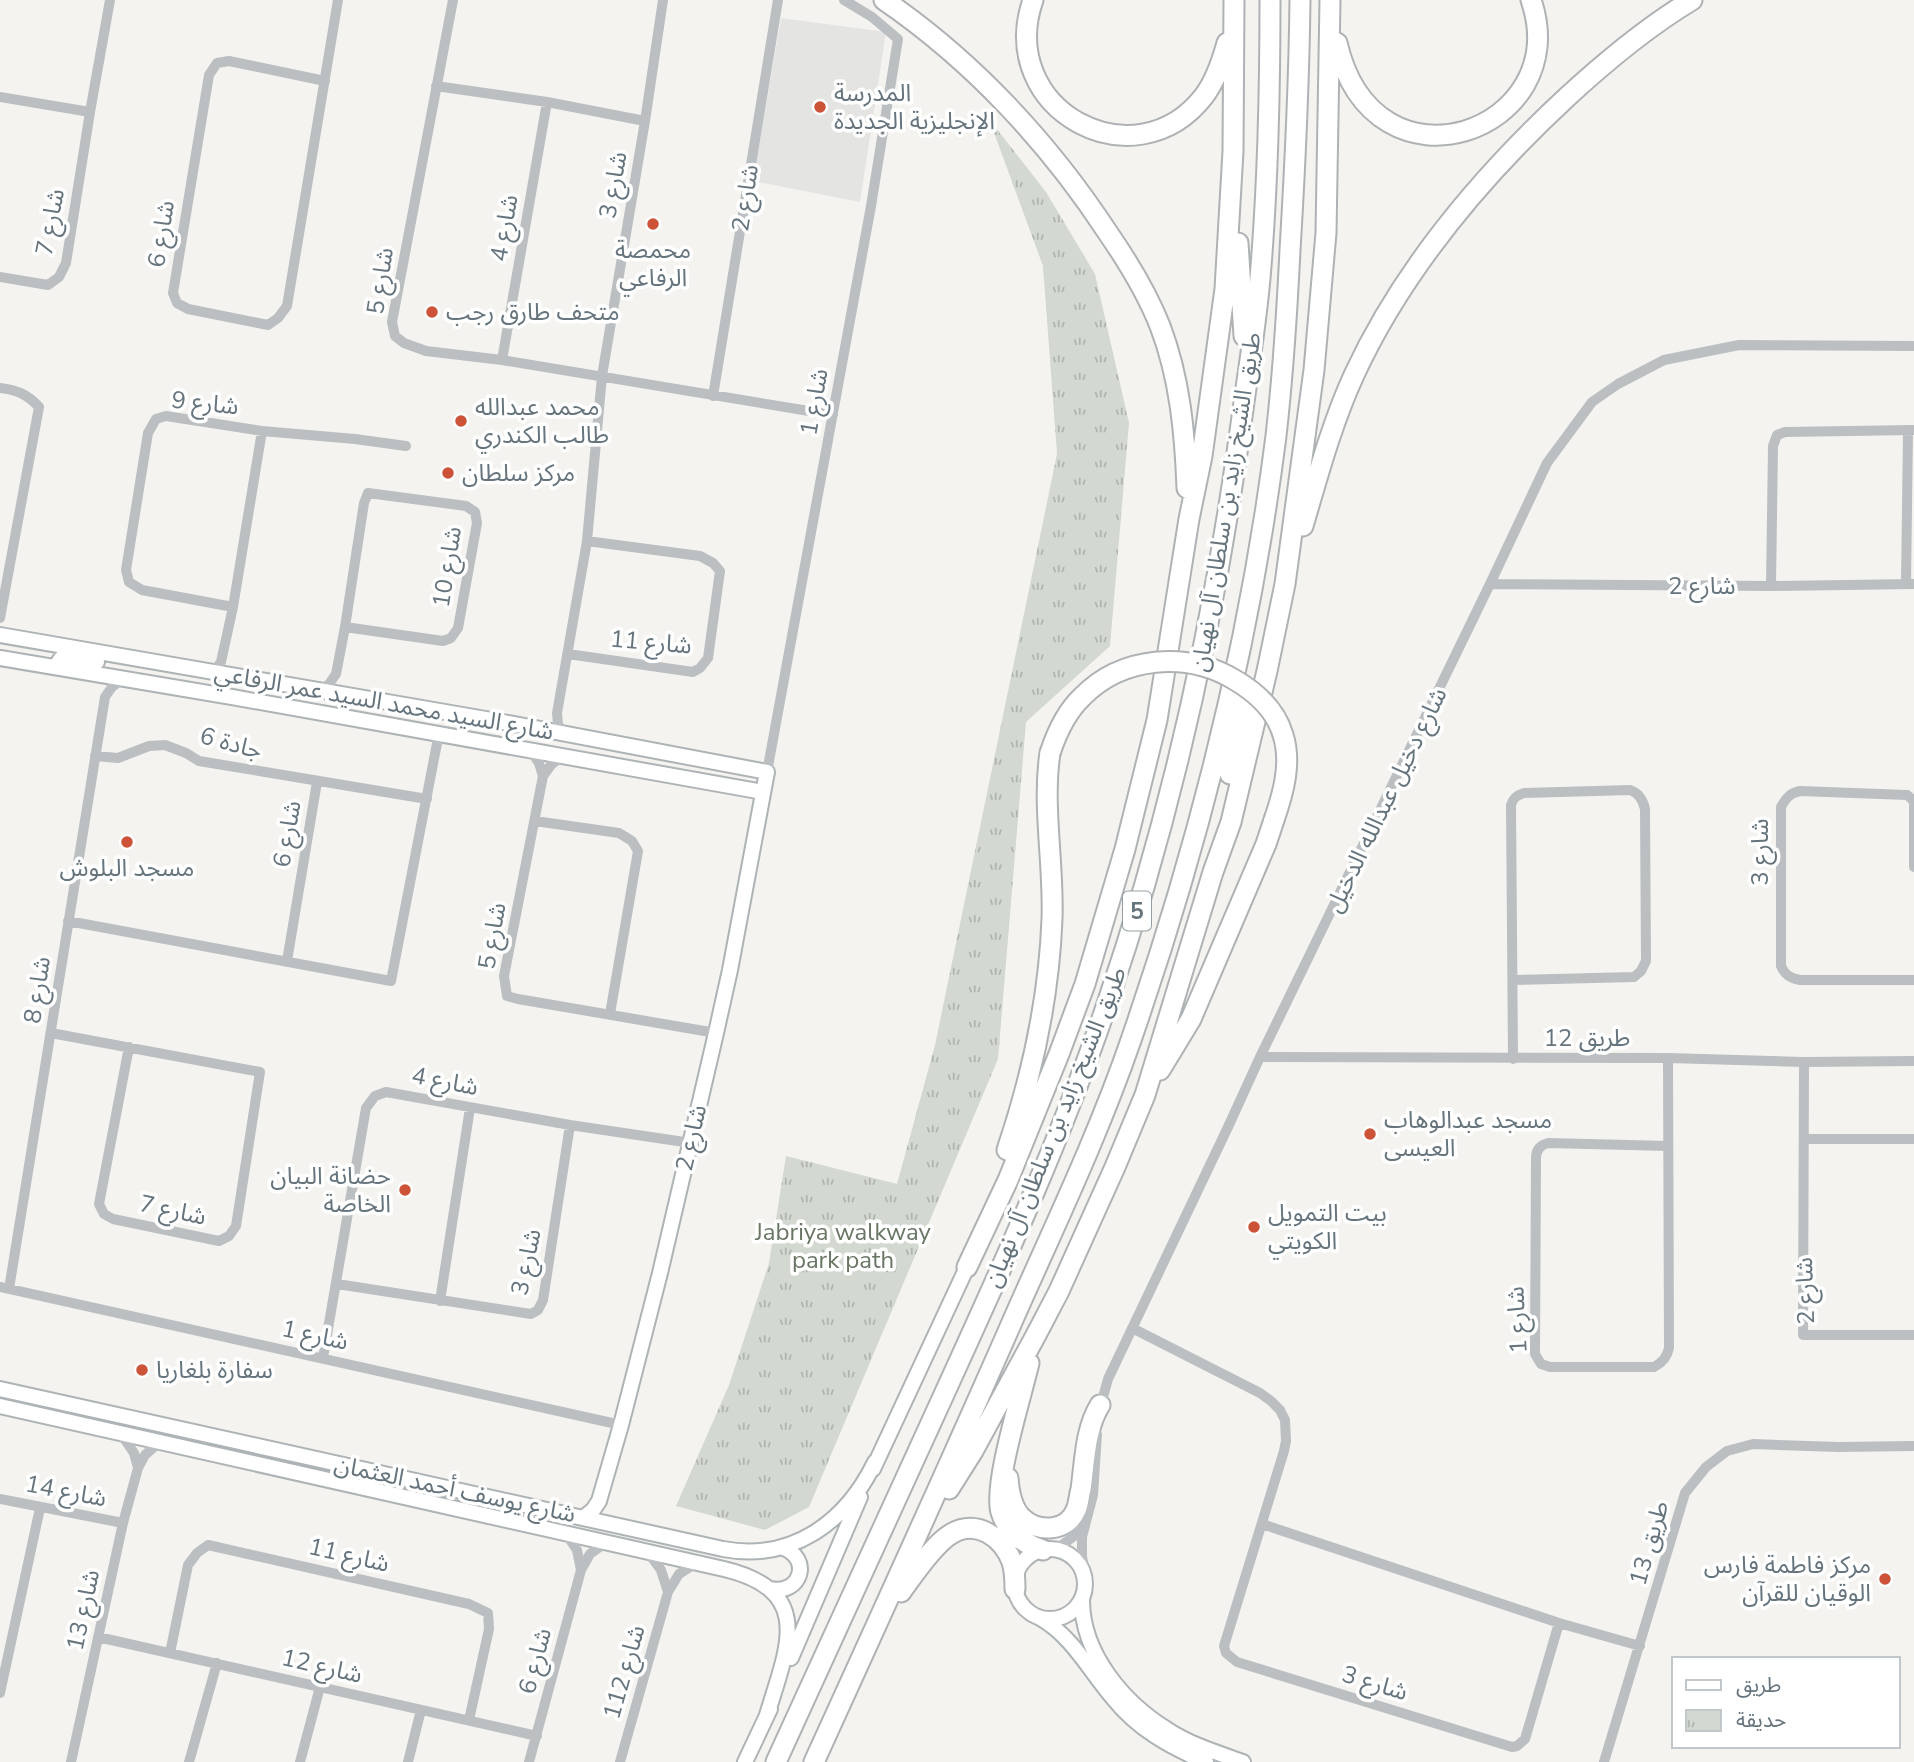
<svg xmlns="http://www.w3.org/2000/svg" width="1914" height="1762" font-family="'Nunito Sans','Noto Sans Arabic',sans-serif">
  <style>
    .built { fill: #e4e5e3 }
    .park { fill: url(#park-tufts) }
    .lines { fill: none; stroke-linecap: round; stroke-linejoin: round }
    .secondary-casing { stroke: #aeb3b6; stroke-width: 18 }
    .highway-casing { stroke: #afb2b4; stroke-width: 23 }
    .street { stroke: #bbbfc1; stroke-width: 10 }
    .secondary { stroke: #fff; stroke-width: 14 }
    .highway { stroke: #fff; stroke-width: 19 }
    .highway-bridge-casing { stroke: #afb2b4; stroke-width: 23; stroke-linecap: butt }
    .highway-bridge { stroke: #fff; stroke-width: 19 }
    .poi-dot { fill: #cc5338; stroke: #fff; stroke-width: 2.5 }
    .labels { text-anchor: middle; dominant-baseline: central; stroke-width: 7; stroke-linejoin: round; paint-order: stroke }
    .shield { fill: #fff; stroke: #949ea4; stroke-width: 2 }
    .shield-label { font-size: 23px; font-weight: bold; fill: #66747d }
    .poi-label { font-size: 24px; fill: #66747d; stroke: #fff; text-anchor: start }
    .street-label { font-size: 24px; fill: #66747d; stroke: #fff }
    .park-label { font-size: 24px; fill: #697664; stroke: #fff }
  </style>
  <defs>
    <pattern id="park-tufts" width="24" height="20" patternUnits="userSpaceOnUse" patternTransform="scale(1.75)"><rect width="24" height="20" fill="#d3d8d0"/><path d="M3 7l-1-3M5 7V3M7 7l1-3M15 17l-1-3M17 17v-4M19 17l1-3" fill="none" stroke="#afb4ae"/></pattern>
  </defs>
  <rect width="100%" height="100%" fill="#f4f3f0"/>
  <!-- built -->
  <path class="built" d="M781 18 886 32 860 202 753 181Z"/>
  <!-- park -->
  <path class="park" d="M989 119 1046 192 1095 274 1129 423 1110 646 1026 722 998 1059 809 1507 765 1530 676 1506 729 1385 769 1263 786 1156 897 1184 935 1045 1057 454 1043 266Z"/>
  <g class="lines">
    <defs>
      <path id="secondary" d="M0 635 503 722 767 772 730 970 716 1033 660 1273 621 1425 599 1501 593 1510 584 1517
        M0 658 232 697 763 792
        M61 667 59 661 63 656 97 662
        M0 1389 723 1549C792 1562 846 1522 875 1462
        M0 1406 724 1569C816 1591 787 1648 767 1715
        M873 1469 967 1267
        M1015 1584a35 35 0 1 1 70 0a35 35 0 1 1-70 0Z
        M771 1589C801 1595 812 1558 783 1548
        M1082 1600C1082 1654 1124 1703 1168 1730 1191 1745 1218 1753 1243 1762
        M1040 1618C1072 1636 1089 1670 1113 1698 1138 1729 1170 1747 1206 1762
        M791 1658 860 1497
        M745 1762 770 1709"/>
      <path id="highway" d="M884 0C973 61 1049 143 1108 233 1128 262 1147 293 1160 326 1180 378 1185 434 1187 488
        M1033 0C995 110 1135 185 1204 96 1216 80 1222 61 1227 43
        M1337 43C1374 204 1576 131 1531 0
        M1238 243 1244 336
        M1303 526C1318 475 1332 423 1354 375 1403 269 1482 176 1566 98 1605 62 1647 27 1692 0
        M1230 774 1240 718 1241 689
        M1160 1070 1191 1019 1266 844 1274 820
        M1007 1150C1032 1076 1049 997 1052 919 1054 864 1042 806 1050 753
        M967 1267 1008 1180 1059 1054 1085 984 1125 849 1157 720 1189 519 1202 456 1225 289 1233 151 1234 0
        M1029 1363C1022 1394 993 1485 1001 1512 1007 1532 1024 1544 1043 1550
        M1008 1478C1009 1492 1012 1508 1022 1518 1038 1533 1067 1532 1076 1510 1079 1504 1079 1495 1081 1489 1085 1461 1085 1429 1100 1405
        M949 1489 973 1451 1036 1335 1059 1291 1115 1167 1145 1095 1213 872 1231 822 1267 671 1285 584 1314 370 1326 233 1330 0
        M901 1592C913 1575 934 1544 951 1534 977 1518 1003 1538 1012 1562 1015 1571 1015 1580 1015 1589
        M776 1762C833 1638 890 1514 946 1390 1004 1263 1062 1136 1107 1004 1173 811 1215 619 1242 417 1248 371 1256 325 1260 278 1268 186 1270 93 1270 0
        M814 1762C882 1613 950 1464 1016 1313 1056 1223 1099 1133 1131 1040 1199 844 1250 642 1276 436 1283 374 1287 312 1290 250 1295 167 1299 84 1300 0"/>
    </defs>
    <!-- secondary casing -->
    <use href="#secondary" class="secondary-casing"/>
    <!-- highway casing -->
    <use href="#highway" class="highway-casing"/>
    <!-- street -->
    <path class="street" d="M453 0 392 322 395 336 404 343 426 351 502 360 833 415
      M325 81 229 61 217 63 209 75 173 293 177 303 188 309 268 325 278 318 287 306 338 0
      M436 86 547 102 645 121
      M0 97 90 112
      M0 277 48 285 59 277 66 263 90 112 110 0
      M502 360 547 102
      M0 388C17 390 27 394 39 407L0 618
      M713 396 778 0
      M1490 584 1771 586 1914 584
      M1906 584 1908 430
      M1771 586 1773 446 1777 435 1785 432 1914 430
      M233 607 142 590 129 582 126 570 148 433 156 419 166 416 262 431 355 439 406 446
      M568 654 693 672 700 668 708 658 720 571 713 563 700 556 587 541
      M214 671 221 662 233 607 262 431
      M319 691 329 684 336 674 345 627 364 503 368 493 466 506 475 512 477 523 458 628 451 638 443 641 345 627
      M563 734 558 724 557 713 587 541 602 376 645 121 663 0
      M531 751 539 763 543 776 504 976 507 996 518 999 716 1033
      M95 756 118 758 149 746 165 745 186 753 199 761 427 799
      M767 772 871 206 898 39 872 17 844 0
      M543 776 551 765 562 756
      M535 821 619 833 632 841 638 851 610 1014
      M1914 867V803L1912 799 1907 795 1800 791C1790 793 1786 798 1781 807V966C1785 975 1790 978 1800 980H1914
      M68 921 391 981 439 733
      M287 961 317 782
      M1513 980 1634 977 1641 971 1646 961 1645 809C1643 800 1639 793 1630 790L1524 793C1517 795 1513 798 1511 805L1513 1059
      M51 1033 260 1072 236 1226 229 1236 219 1241 113 1219 104 1214 99 1204 129 1047
      M1260 1057 1668 1058 1804 1062 1914 1061
      M1668 1058 1669 1348C1667 1358 1662 1363 1654 1367H1550L1541 1364 1535 1354 1536 1158C1536 1150 1540 1145 1548 1143L1668 1146
      M1804 1062 1803 1335H1914
      M1804 1139H1914
      M337 1284 531 1314 538 1310 543 1300 570 1125
      M0 1287 621 1425
      M9 1289 105 697 112 687 122 679
      M440 1301 470 1108
      M1132 1328 1260 1393 1271 1401 1280 1410 1285 1420 1286 1441 1284 1451 1224 1646 1226 1653 1237 1662 1512 1747 1517 1746 1525 1739 1559 1623
      M323 1358 366 1108 375 1096 386 1092 570 1125 691 1143
      M1100 1408 1108 1379 1228 1127 1260 1057 1490 584 1547 463 1592 402 1618 384 1664 360 1739 345 1914 346
      M121 1434 134 1453 138 1468
      M0 1499 123 1523
      M1262 1524 1559 1623 1640 1646
      M566 1534 577 1550 581 1570
      M1057 1549 1074 1536 1082 1523
      M648 1552 661 1570 668 1592
      M1085 1575 1082 1556V1537L1093 1495 1097 1434
      M98 1637 537 1736
      M170 1653 188 1565 197 1553 208 1545 469 1604 488 1613 489 1629 469 1720
      M0 1693 40 1508
      M71 1762 123 1523 138 1468 145 1455 155 1446 161 1444
      M189 1762 217 1663
      M300 1762 320 1687
      M408 1762 421 1710
      M529 1762 581 1570 590 1554 605 1543
      M620 1762 668 1592 679 1574 696 1563
      M1604 1762 1685 1493 1706 1467 1727 1451 1753 1444 1838 1447 1914 1446"/>
    <!-- secondary -->
    <use href="#secondary" class="secondary"/>
    <!-- highway -->
    <use href="#highway" class="highway"/>
    <defs>
      <path id="highway-bridge" d="M1050 753C1057 732 1066 712 1082 697 1122 656 1187 651 1235 680 1257 693 1276 710 1283 735 1292 763 1283 794 1274 820"/>
    </defs>
    <!-- highway-bridge casing -->
    <use href="#highway-bridge" class="highway-bridge-casing"/>
    <!-- highway-bridge -->
    <use href="#highway-bridge" class="highway-bridge"/>
  </g>
  <!-- markers -->
  <g class="poi-dot">
    <circle cx="820" cy="107" r="7"/>
    <circle cx="653" cy="224" r="7"/>
    <circle cx="432" cy="312" r="7"/>
    <circle cx="461" cy="421" r="7"/>
    <circle cx="448" cy="473" r="7"/>
    <circle cx="127" cy="842" r="7"/>
    <circle cx="1370" cy="1134" r="7"/>
    <circle cx="405" cy="1190" r="7"/>
    <circle cx="1254" cy="1227" r="7"/>
    <circle cx="142" cy="1370" r="7"/>
    <circle cx="1885" cy="1579" r="7"/>
  </g>
  <g class="labels">
    <!-- shield labels -->
    <rect class="shield" x="1123" y="891.5" width="28" height="39" rx="5"/>
    <g class="shield-label">
      <text x="1137" y="911">5</text>
    </g>
    <!-- poi labels -->
    <g class="poi-label">
      <text x="834" y="93">المدرسة<tspan x="834" dy="28">الإنجليزية الجديدة</tspan></text>
      <text x="653" y="250" text-anchor="middle">محمصة<tspan x="653" dy="28">الرفاعي</tspan></text>
      <text x="446" y="312">متحف طارق رجب</text>
      <text x="475" y="407">محمد عبدالله<tspan x="475" dy="28">طالب الكندري</tspan></text>
      <text x="462" y="473">مركز سلطان</text>
      <text x="127" y="868" text-anchor="middle">مسجد البلوش</text>
      <text x="1384" y="1120">مسجد عبدالوهاب<tspan x="1384" dy="28">العيسى</tspan></text>
      <text x="391" y="1176" text-anchor="end">حضانة البيان<tspan x="391" dy="28">الخاصة</tspan></text>
      <text x="1268" y="1213">بيت التمويل<tspan x="1268" dy="28">الكويتي</tspan></text>
      <text x="156" y="1370">سفارة بلغاريا</text>
      <text x="1871" y="1565" text-anchor="end">مركز فاطمة فارس<tspan x="1871" dy="28">الوقيان للقرآن</tspan></text>
    </g>
    <!-- street labels -->
    <g class="street-label">
      <text transform="translate(613 185) rotate(-80)">شارع 3</text>
      <text transform="translate(745 198) rotate(-81)">شارع 2</text>
      <text transform="translate(50 222) rotate(-79)">شارع 7</text>
      <text transform="translate(504 228) rotate(-80)">شارع 4</text>
      <text transform="translate(161 234) rotate(-81)">شارع 6</text>
      <text transform="translate(380 281) rotate(-81)">شارع 5</text>
      <text transform="translate(814 402) rotate(-80)">شارع 1</text>
      <text transform="translate(205 403) rotate(6)">شارع 9</text>
      <text transform="translate(1226 502) rotate(-81)">طريق الشيخ زايد بن سلطان آل نهيان</text>
      <text transform="translate(447 567) rotate(-81)">شارع 10</text>
      <text x="1702" y="586">شارع 2</text>
      <text transform="translate(651 642) rotate(5)">شارع 11</text>
      <text transform="translate(384 702) rotate(10)">شارع السيد محمد السيد عمر الرفاعي</text>
      <text transform="translate(231 743) rotate(15)">جادة 6</text>
      <text transform="translate(1386 800) rotate(-64)">شارع دخيل عبدالله الدخيل</text>
      <text transform="translate(287 834) rotate(-80)">شارع 6</text>
      <text transform="translate(1760 852) rotate(-90)">شارع 3</text>
      <text transform="translate(492 936) rotate(-80)">شارع 5</text>
      <text transform="translate(37 990) rotate(-81)">شارع 8</text>
      <text x="1587" y="1038">طريق 12</text>
      <text transform="translate(445 1081) rotate(11)">شارع 4</text>
      <text transform="translate(1055 1127) rotate(-68)">طريق الشيخ زايد بن سلطان آل نهيان</text>
      <text transform="translate(691 1138) rotate(-77)">شارع 2</text>
      <text transform="translate(173 1210) rotate(12)">شارع 7</text>
      <text transform="translate(526 1262) rotate(-78)">شارع 3</text>
      <text transform="translate(1805 1291) rotate(-92)">شارع 2</text>
      <text transform="translate(1517 1320) rotate(-93)">شارع 1</text>
      <text transform="translate(315 1335) rotate(12)">شارع 1</text>
      <text transform="translate(455 1489) rotate(12)">شارع يوسف أحمد العثمان</text>
      <text transform="translate(66 1491) rotate(11)">شارع 14</text>
      <text transform="translate(1649 1543) rotate(-74)">طريق 13</text>
      <text transform="translate(349 1555) rotate(13)">شارع 11</text>
      <text transform="translate(83 1610) rotate(-78)">شارع 13</text>
      <text transform="translate(535 1661) rotate(-75)">شارع 6</text>
      <text transform="translate(322 1666) rotate(13)">شارع 12</text>
      <text transform="translate(624 1672) rotate(-74)">شارع 112</text>
      <text transform="translate(1375 1683) rotate(17)">شارع 3</text>
    </g>
    <!-- park labels -->
    <g class="park-label">
      <text x="843" y="1232">Jabriya walkway<tspan x="843" dy="28">park path</tspan></text>
    </g>
  </g>
  <!-- legend -->
  <rect x="1672" y="1657" width="228" height="91" fill="#ffffff" stroke="#c2c7cb" stroke-width="2"/>
  <rect x="1686" y="1680" width="35" height="10" fill="#ffffff" stroke="#c2c7cb" stroke-width="2"/>
  <text x="1736" y="1692" font-size="21" fill="#66747d">طريق</text>
  <rect x="1686" y="1710" width="35" height="21" fill="url(#park-tufts)" stroke="#c2c7cb" stroke-width="2"/>
  <text x="1736" y="1727" font-size="21" fill="#66747d">حديقة</text>
</svg>
